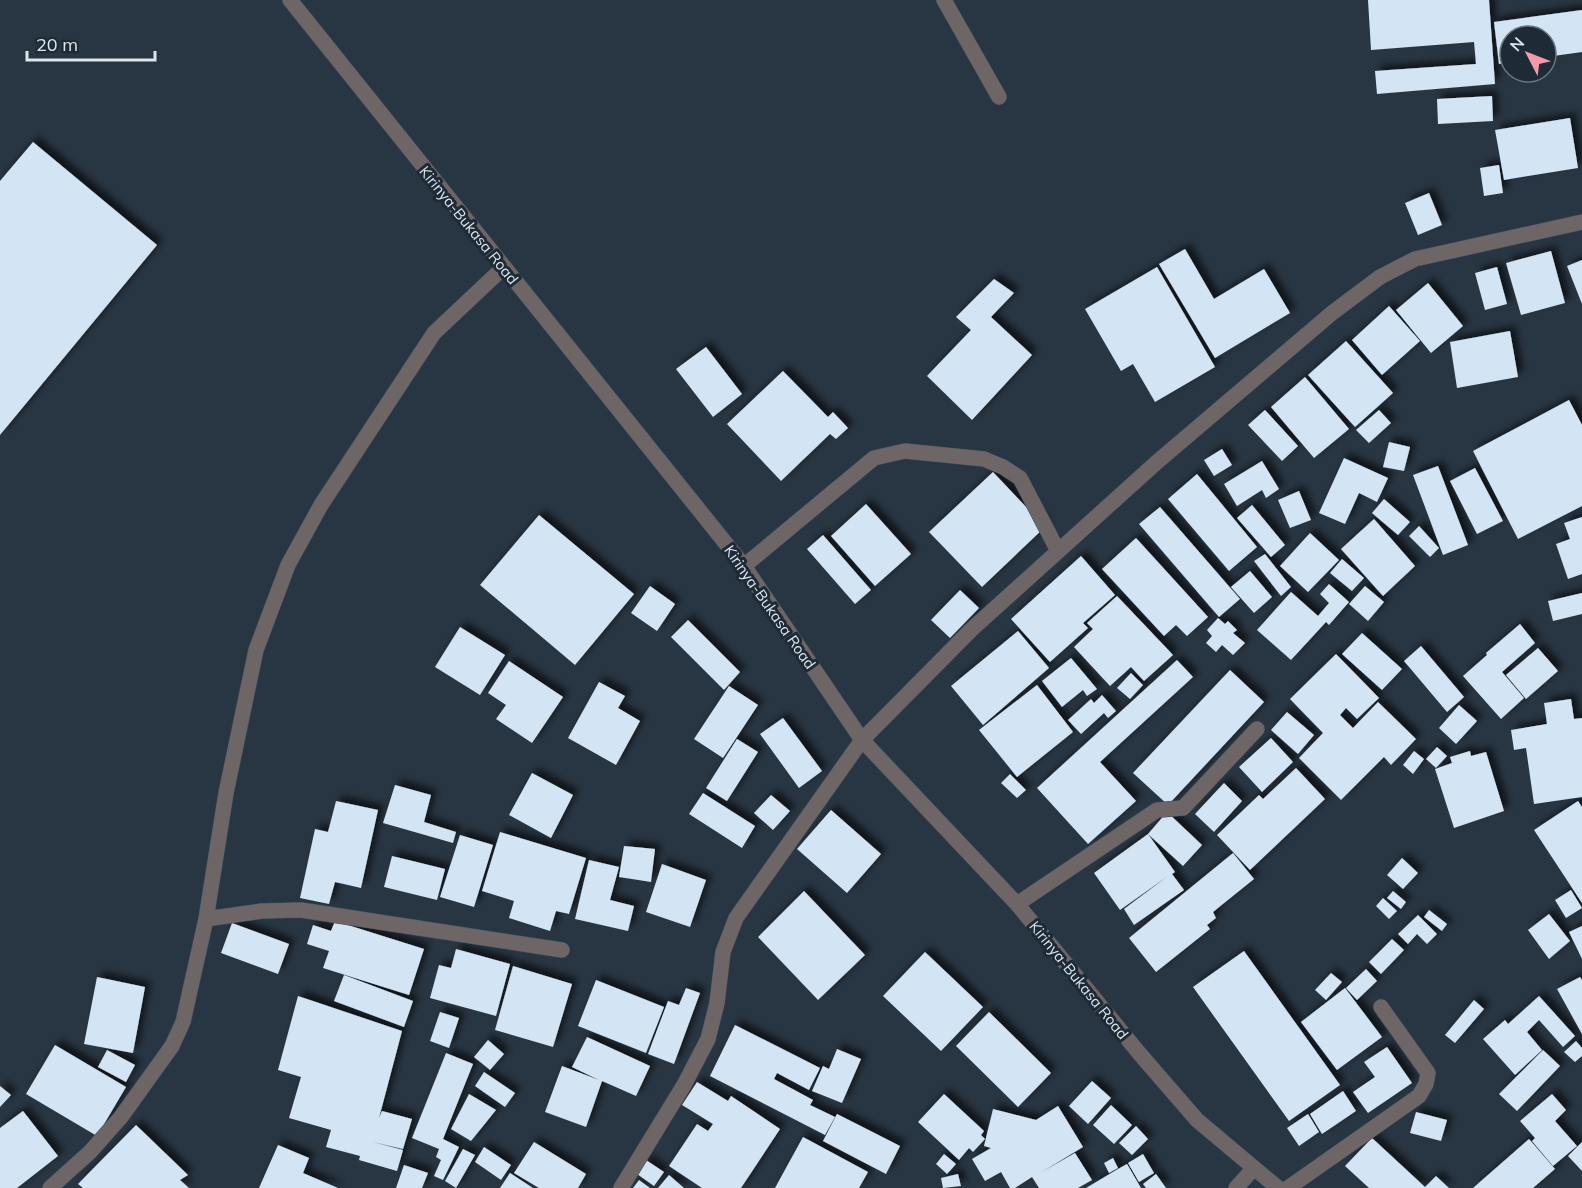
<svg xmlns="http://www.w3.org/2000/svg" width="1582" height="1188" font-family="Mulish,sans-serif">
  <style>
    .building { fill: #d3e4f4; filter: url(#shadow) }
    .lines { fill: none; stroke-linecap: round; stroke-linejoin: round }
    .lane-casing { stroke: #45515d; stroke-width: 16 }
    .street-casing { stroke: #45515d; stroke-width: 16 }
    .lane { stroke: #6e6567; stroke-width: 15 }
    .street { stroke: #6e6567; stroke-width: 15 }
    .labels { text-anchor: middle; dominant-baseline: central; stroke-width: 6; stroke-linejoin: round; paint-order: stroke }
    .street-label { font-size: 15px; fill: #dde5ed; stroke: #1e2b37 }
  </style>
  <defs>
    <filter id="shadow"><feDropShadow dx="5.5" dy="-5.5" stdDeviation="3" flood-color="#0009"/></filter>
  </defs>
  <rect width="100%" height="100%" fill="#283542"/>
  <!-- building -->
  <path class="building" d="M1368 0H1489L1495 84 1377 94 1375 71 1476 64 1474 42 1371 50Z
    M1582 10V52L1546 57V36H1510V62L1499 64 1494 22Z
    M1492 96 1493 121 1438 124 1437 99Z
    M1570 118 1578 168 1504 180 1495 130Z
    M33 142 157 245 0 435V181Z
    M1499 165 1503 193 1484 196 1480 168Z
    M1429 193 1442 225 1418 235 1405 203Z
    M1185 249 1214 299 1264 269 1290 313 1215 358 1159 264Z
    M1551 251 1565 303 1521 315 1506 263Z
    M1582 260V304L1567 266Z
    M1157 267 1215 367 1155 402 1133 364 1121 371 1085 309Z
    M1497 267 1507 304 1485 310 1475 273Z
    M994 279 1014 293 991 317 1032 355 972 420 927 376 971 330 956 317Z
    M1428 283 1463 326 1431 353 1396 310Z
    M1389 306 1420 341 1382 375 1352 340Z
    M1510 331 1518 377 1457 388 1450 342Z
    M1346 341 1393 393 1355 427 1308 375Z
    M706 347 742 394 713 417 676 369Z
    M783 371 828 417 833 412 848 428 836 439 830 434 781 481 727 424Z
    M1305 377 1349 429 1314 458 1271 407Z
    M1569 400 1582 425V506L1518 539 1473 451Z
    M1265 410 1298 446 1282 461 1248 425Z
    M1379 410 1391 423 1369 443 1356 430Z
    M1389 442 1410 447 1404 471 1383 467Z
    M1222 449 1232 465 1214 476 1204 460Z
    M1344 458 1388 478 1377 502 1359 493 1345 524 1319 513Z
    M1262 461 1279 489 1266 498 1262 490 1237 506 1224 484Z
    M1438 466 1468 545 1443 555 1413 475Z
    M1475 468 1503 521 1477 534 1450 481Z
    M993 472 1045 527 982 587 929 532Z
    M1197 474 1257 547 1229 571 1168 499Z
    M1299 491 1311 520 1290 528 1278 500Z
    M1384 499 1410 522 1398 535 1372 513Z
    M866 504 911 554 875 586 831 536Z
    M1252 505 1285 545 1271 557 1237 518Z
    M1160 507 1240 599 1219 617 1139 524Z
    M539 515 634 594 575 665 480 585Z
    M1582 517V574L1568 579 1556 544 1570 539 1564 523Z
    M1374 519 1415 566 1383 596 1341 549Z
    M1419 526 1439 548 1430 557 1409 536Z
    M1310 533 1339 560 1308 592 1280 566Z
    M823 535 871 590 855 604 807 549Z
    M1136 538 1208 617 1187 636 1176 625 1164 636 1102 569Z
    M1265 554 1291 587 1281 596 1254 561Z
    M1081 556 1115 595 1083 623 1088 628 1050 662 1011 619Z
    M1342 559 1364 578 1352 591 1330 573Z
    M1250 571 1272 597 1254 613 1231 587Z
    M1329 584 1349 602 1329 625 1326 622 1291 660 1257 630 1291 592 1318 616 1329 603 1320 594Z
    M650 586 675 604 657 631 631 613Z
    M1365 586 1384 602 1368 621 1349 604Z
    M960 590 979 608 950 638 931 620Z
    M1582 593V614L1553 621 1548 601Z
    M1117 596 1173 655 1144 681 1131 667 1110 686 1074 647 1093 629 1087 623Z
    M1218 618 1225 624 1228 621 1237 630 1233 633 1245 643 1233 655 1222 645 1216 652 1206 643 1212 636 1207 630Z
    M688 620 740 672 724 690 671 637Z
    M1520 624 1535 643 1502 672 1524 698 1501 719 1463 676 1487 655 1486 653Z
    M460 627 505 655 480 695 435 667Z
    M1018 631 1049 668 983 725 951 686Z
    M1362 633 1402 669 1382 690 1342 654Z
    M1421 646 1464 697 1447 712 1404 661Z
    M1538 648 1558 671 1526 699 1506 675Z
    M1336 654 1379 698 1357 719 1346 708 1340 715 1353 728 1378 702 1416 739 1391 765 1384 757 1341 800 1299 758 1323 733 1290 699Z
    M1071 658 1097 689 1087 696 1083 690 1062 707 1042 681Z
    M1177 660 1193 677 1100 762 1136 801 1088 844 1037 788Z
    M509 661 563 697 532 743 496 719 506 705 488 693Z
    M1230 670 1264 702 1168 805 1133 773Z
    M1131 673 1143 685 1130 699 1117 688Z
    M599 682 625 696 618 708 640 721 616 765 568 738Z
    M1037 685 1073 732 1017 777 979 730Z
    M729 686 758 705 723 758 694 739Z
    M1102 695 1116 711 1108 718 1104 713 1081 734 1068 720 1091 699 1094 703Z
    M1571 699 1574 719 1582 718V797L1534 804 1526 748 1514 750 1511 730 1547 724 1544 703Z
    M1459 705 1477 721 1456 744 1439 728Z
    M1287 712 1314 735 1298 754 1271 730Z
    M783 718 822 771 799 788 760 734Z
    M1271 738 1293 762 1262 792 1239 767Z
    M737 739 758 752 727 801 706 788Z
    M1437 747 1447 756 1436 768 1426 759Z
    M1414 751 1424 759 1413 774 1403 765Z
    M1470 751 1471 756 1486 752 1504 811 1454 828 1435 769 1452 763 1450 757Z
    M1296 768 1325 799 1250 870 1217 835 1259 795 1263 799Z
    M532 773 573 795 551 838 509 815Z
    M1010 774 1026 790 1017 798 1001 783Z
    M1224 783 1242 801 1214 832 1195 814Z
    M395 785 431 795 424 822 456 832 453 843 383 823Z
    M703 793 755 826 742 848 689 814Z
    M771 795 790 811 773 830 754 813Z
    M336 801 378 810 361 888 335 882 329 904 300 898 315 829 328 832Z
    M1578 801 1582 807V903L1534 830Z
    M831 810 881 854 847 893 797 849Z
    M1167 812 1202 845 1183 866 1148 834 1175 872 1172 874 1184 890 1134 925 1124 909 1168 876 1120 910 1094 873 1148 834Z
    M500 832 586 858 569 914 556 911 550 931 509 918 514 901 482 891Z
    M460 835 493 845 474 907 440 897Z
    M624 846 655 849 651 882 619 877Z
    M1233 853 1254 879 1213 912 1216 918 1207 925 1210 929 1156 972 1129 938Z
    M392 856 445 869 437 900 384 887Z
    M1402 858 1418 873 1403 889 1387 875Z
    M589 860 619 867 610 900 634 906 628 931 575 919Z
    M662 864 706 880 690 927 646 912Z
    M1571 890 1582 908 1566 918 1555 900Z
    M804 891 865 955 818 1000 758 937Z
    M1393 891 1406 902 1401 909 1387 898Z
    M1383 898 1397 911 1389 919 1376 906Z
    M1429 910 1447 924 1442 931 1424 917Z
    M1549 914 1570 941 1549 959 1528 930Z
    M1418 915 1437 934 1427 944 1417 934 1408 944 1398 934Z
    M335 921 424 949 409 995 323 968 329 951 307 944 313 925 331 931Z
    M232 923 289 944 278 974 221 953Z
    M1582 926V959L1569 932Z
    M1392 939 1404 950 1381 974 1369 962Z
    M456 949 510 964 496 1016 430 998 439 965 451 968Z
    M1244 951 1340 1085 1289 1121 1193 987Z
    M925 952 983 1007 941 1051 883 996Z
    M513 966 572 984 553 1047 495 1030Z
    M1366 969 1377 981 1357 1000 1346 988Z
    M1331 973 1342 982 1326 1000 1315 990Z
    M344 975 413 1001 404 1027 334 1001Z
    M97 977 145 987 133 1053 84 1044Z
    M1580 977 1582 980V1034L1557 989Z
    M596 980 664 1007 646 1053 578 1026Z
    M686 988 700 993 674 1064 648 1054 668 1001 679 1005Z
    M1345 988 1382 1037 1337 1070 1301 1022Z
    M298 996 402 1031 379 1118 382 1111 412 1119 403 1149 373 1142 403 1150 397 1171 359 1160 360 1156 326 1147 331 1130 289 1118 301 1077 278 1070Z
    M1539 996 1575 1036 1563 1047 1539 1020 1527 1032 1542 1050 1515 1075 1483 1039 1505 1020 1508 1024Z
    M1474 1000 1484 1009 1455 1043 1445 1035Z
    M440 1012 459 1018 449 1048 430 1041Z
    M989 1012 1051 1073 1018 1107 956 1046Z
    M735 1025 820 1068 809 1090 777 1073 774 1079 813 1100 810 1105 835 1117 825 1135 710 1076Z
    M587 1037 650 1066 636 1096 602 1081 586 1127 545 1112 562 1066 599 1080 572 1067Z
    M488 1040 504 1054 490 1070 474 1057Z
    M1576 1041 1582 1048V1056L1575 1062 1564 1052Z
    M55 1045 126 1087 97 1136 26 1094Z
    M1387 1047 1412 1083 1368 1113 1353 1092 1375 1077 1364 1062Z
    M837 1049 861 1059 842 1103 812 1091 823 1066 829 1069Z
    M107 1050 135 1065 126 1082 98 1067Z
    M1543 1050 1560 1066 1517 1111 1499 1094Z
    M446 1053 473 1064 443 1139 459 1147 443 1180 434 1176 441 1160 436 1157 439 1149 412 1138Z
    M484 1072 515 1093 505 1107 475 1086Z
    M1092 1081 1111 1098 1088 1124 1069 1106Z
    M697 1082 728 1101 731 1096 780 1129 741 1188H702L669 1166 697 1124 708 1131 713 1124 682 1105Z
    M0 1086 11 1095 0 1107Z
    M1343 1091 1356 1111 1322 1134 1310 1114Z
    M469 1094 496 1110 471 1141 451 1129Z
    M944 1094 984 1131 981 1135 985 1139 973 1152 969 1148 959 1160 918 1122Z
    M1552 1094 1566 1110 1555 1121 1577 1146 1553 1166 1532 1141 1535 1138 1520 1121Z
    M1111 1105 1132 1125 1114 1144 1093 1125Z
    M1058 1106 1083 1147 1040 1173 1075 1153 1092 1180 1078 1188H1039L1032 1177 1015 1188H1010L1001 1172 985 1181 972 1159 991 1148 984 1146 993 1109 1036 1120Z
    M23 1111 58 1156 17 1188H0V1128Z
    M1416 1112 1447 1120 1441 1141 1410 1133Z
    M837 1114 900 1146 886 1174 823 1141Z
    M1308 1114 1319 1132 1299 1146 1287 1128Z
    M136 1125 188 1175 180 1180 189 1188H83L78 1184Z
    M1136 1126 1148 1139 1132 1155 1119 1143Z
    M803 1137 868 1172 859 1188H775Z
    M1372 1138 1425 1187 1436 1176 1449 1188H1369L1345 1166Z
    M1529 1139 1555 1169 1533 1188H1473Z
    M534 1142 586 1174 578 1188H539L514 1173Z
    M1582 1142V1171L1568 1156Z
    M278 1145 309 1158 303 1173 338 1188H259Z
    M484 1147 511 1165 501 1180 475 1162Z
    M463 1149 475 1155 456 1188 445 1181Z
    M944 1154 956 1164 947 1174 936 1164Z
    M1143 1154 1154 1173 1139 1182 1128 1163Z
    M1113 1158 1118 1168 1109 1173 1104 1163Z
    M646 1160 664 1172 654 1186 637 1174Z
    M1127 1164 1141 1188H1086L1118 1169Z
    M404 1165 428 1173 422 1188H396Z
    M510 1173 533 1188H500Z
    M958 1174 961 1186 943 1188 941 1178Z
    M1156 1174 1166 1188H1146L1143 1184Z
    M669 1175 684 1188H658Z
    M639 1180 650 1188H633Z"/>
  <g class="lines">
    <defs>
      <path id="lane" d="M744 566 874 458 905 451 984 459 1003 467 1020 478 1058 551
        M1017 904 1157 810 1183 808 1257 729"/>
      <path id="street" d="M290 0 744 566 862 740 1017 904 1139 1053 1197 1120 1278 1188
        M944 0 999 97
        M206 919 262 911 301 910 562 950
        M50 1188 90 1152 121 1117 172 1046 183 1022 206 919 226 793 256 650 288 565 321 505 434 333 503 268
        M621 1188 684 1085 708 1039 717 1003 723 952 736 918 862 740 972 629 1157 462 1332 313 1380 277 1415 259 1582 222
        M1236 1188 1253 1169
        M1288 1188 1419 1096 1426 1084 1428 1073 1381 1007"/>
    </defs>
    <!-- lane casing -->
    <use href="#lane" class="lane-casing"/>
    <!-- street casing -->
    <use href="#street" class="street-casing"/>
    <!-- lane -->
    <use href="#lane" class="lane"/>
    <!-- street -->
    <use href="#street" class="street"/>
  </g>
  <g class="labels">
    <!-- street labels -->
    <g class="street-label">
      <text transform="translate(469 225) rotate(51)">Kirinya-Bukasa Road</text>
      <text transform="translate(770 607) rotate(55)">Kirinya-Bukasa Road</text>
      <text transform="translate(1079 980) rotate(51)">Kirinya-Bukasa Road</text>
    </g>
  </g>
  <!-- north arrow -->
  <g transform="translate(1528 54) rotate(312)"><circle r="28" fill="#1e2b37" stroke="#6a7580" stroke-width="1.5"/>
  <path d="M0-4.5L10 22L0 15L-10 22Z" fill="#f39aaa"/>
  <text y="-9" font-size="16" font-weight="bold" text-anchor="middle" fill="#dde5ed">N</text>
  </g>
  <!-- scale -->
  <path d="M27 51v9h128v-9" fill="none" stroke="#dde5ed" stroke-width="3"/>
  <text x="36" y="51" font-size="18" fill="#dde5ed" stroke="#1e2b37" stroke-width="4.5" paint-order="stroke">20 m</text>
</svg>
